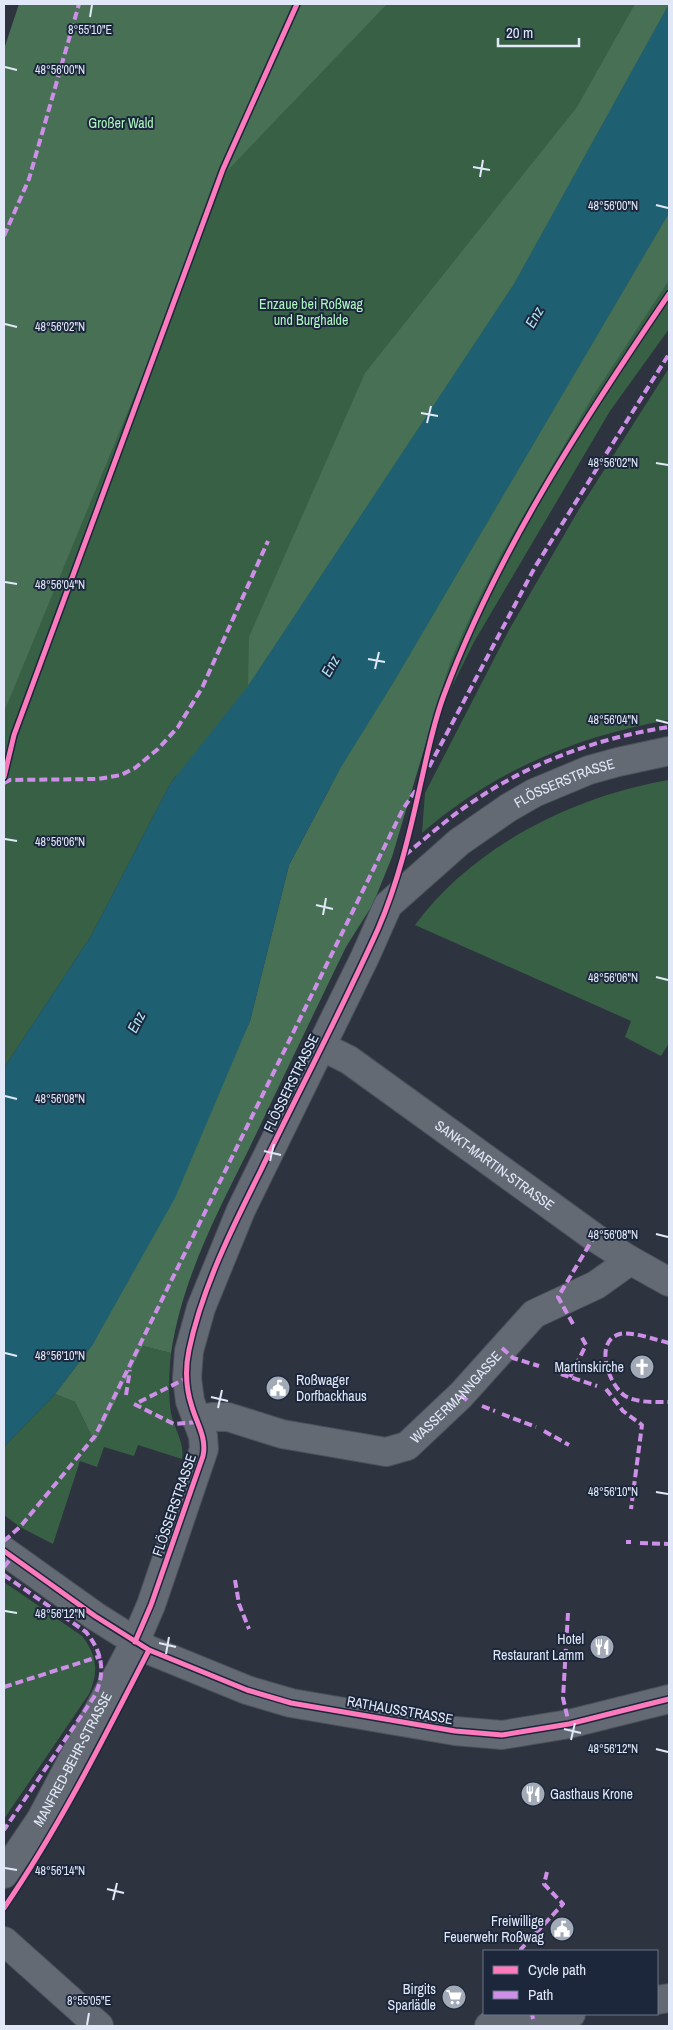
<svg xmlns="http://www.w3.org/2000/svg" width="673" height="2030" font-family="'Archivo Narrow',sans-serif">
  <style>
    .green { fill: #386045 }
    .forest { fill: #477054 }
    .water { fill: #1e6071 }
    .lines { fill: none; stroke-linecap: round; stroke-linejoin: round }
    .minor-casing { stroke: #4c525c; stroke-width: 30 }
    .minor { stroke: #646a73; stroke-width: 28 }
    .quiet { stroke: #ce8fe9; stroke-width: 4; stroke-dasharray: 8 4; stroke-linecap: butt }
    .cycleway-casing { stroke: #1c273c; stroke-width: 8 }
    .cycleway { stroke: #fd7abc; stroke-width: 5 }
    .ticks { fill: none; stroke: #e1e9f8; stroke-width: 2 }
    .labels { text-anchor: middle; dominant-baseline: central; stroke-width: 4; stroke-linejoin: round; paint-order: stroke }
    .park-label { font-size: 14px; fill: #aef6bf; stroke: #1c273c }
    .street-label { font-size: 14px; fill: #e1e9f8; stroke: #1c273c }
    .poi-label { font-size: 14px; fill: #e1e9f8; stroke: #1c273c; text-anchor: end }
    .water-label { font-size: 15px; font-style: italic; fill: #ade6f7; stroke: #1c273c }
    .ticks-label { font-size: 12px; text-anchor: middle; fill: #e1e9f8; stroke: #1c273c; stroke-width: 4; stroke-linejoin: round; paint-order: stroke }
  </style>
  <rect width="100%" height="100%" fill="#2e343f"/>
  <!-- green -->
  <path class="green" d="M44 4H669V329L610 411 474 642 399 793 176 776 170 784 91 936 4 1068V712L9 698 4 696V145Z
    M669 368V720C577 736 493 771 422 833L425 793 509 630 578 511Z
    M669 780V1043L661 1056 625 1037 631 1021 415 925C473 846 574 796 669 780Z
    M143 1346 171 1353C169 1373 168 1394 171 1413 174 1429 185 1443 182 1459L138 1445 134 1456 104 1447 97 1467 80 1461 53 1544 20 1527 4 1515V1447L55 1394 75 1402 95 1443Z
    M4 1582 82 1636C97 1655 99 1672 89 1694L4 1819Z"/>
  <!-- forest -->
  <path class="forest" d="M19 4H387L227 171 4 712V49Z
    M635 4H669L514 284 248 686 249 637 365 373 577 107Z
    M669 213V280L591 399 501 554 474 608 450 662 392 857 373 904 346 947C313 1015 281 1082 249 1149 216 1215 182 1280 171 1353L143 1346 95 1443 75 1402 55 1394 93 1344 250 1021 289 865 341 767 393 683Z"/>
  <!-- water -->
  <path class="water" d="M669 4V213L393 683 341 767 289 865 250 1021 175 1198 93 1344 55 1394 4 1447V1068L91 936 170 784 248 686 514 284Z"/>
  <g class="lines">
    <defs>
      <g id="minor">
        <path id="s1" d="M321 1046 349 1060 594 1237 628 1259 669 1282"/>
        <path id="s2" d="M198 1422 212 1417H228L282 1434 386 1452 407 1446 461 1395 534 1314 596 1285 624 1265 628 1259"/>
        <path d="M4 1551 95 1616 149 1650 247 1690 291 1703 455 1731 502 1735 569 1724 669 1699"/>
        <path id="s3" d="M4 1874 41 1819 135 1642 151 1605 204 1449 203 1436 190 1401 187 1378 189 1351 201 1308 241 1210 365 957 388 905 459 842 508 808 534 793 589 770 618 762 669 751"/>
        <path d="M4 1941 99 2026"/>
        <path d="M657 2000 669 1998"/>
        <path d="M489 2026 571 2014"/>
      </g>
    </defs>
    <!-- minor casing -->
    <use href="#minor" class="minor-casing"/>
    <!-- minor -->
    <use href="#minor" class="minor"/>
    <!-- quiet -->
    <path class="quiet" d="M4 236 29 179 79 4
      M429 767 535 567 669 354
      M4 783 10 780 98 779 121 775 135 768 158 749 178 727 202 688 268 541
      M405 855C426 838 446 820 468 805 528 763 597 738 669 727
      M573 1324 558 1297 594 1237
      M669 1343C657 1340 631 1331 620 1334 592 1341 610 1389 627 1397 639 1403 656 1402 669 1402
      M502 1348 513 1358 539 1366
      M561 1374 597 1386
      M570 1377 586 1345 581 1336
      M606 1389 623 1411 642 1425 631 1509
      M126 1395 130 1370
      M461 1395 470 1403
      M139 1402 187 1378
      M134 1404 174 1424 198 1422
      M482 1406 495 1411
      M502 1414 536 1427
      M544 1431 569 1445
      M4 1541 20 1527 95 1436 403 809 416 790
      M626 1542H631
      M640 1543 669 1544
      M4 1567 12 1557
      M4 1575 86 1632C103 1653 106 1673 94 1697L4 1830
      M235 1580 239 1604 249 1629
      M568 1613 563 1698 569 1724
      M4 1687 101 1656
      M522 1951 521 1949 563 1904 544 1884 547 1872
      M532 2014 533 2019"/>
    <defs>
      <path id="cycleway" d="M4 777 14 735 223 169 297 4
        M4 1551 95 1616 149 1650 247 1690 291 1703 455 1731 502 1735 569 1724 669 1699
        M135 1642 151 1605 203 1456C207 1438 197 1424 192 1407 186 1389 185 1369 189 1350 202 1288 232 1228 260 1172 299 1091 341 1011 378 929 398 883 410 832 421 782 428 752 433 724 444 695 498 550 583 421 669 294
        M4 1908C60 1826 104 1738 149 1650"/>
    </defs>
    <!-- cycleway casing -->
    <use href="#cycleway" class="cycleway-casing"/>
    <!-- cycleway -->
    <use href="#cycleway" class="cycleway"/>
  </g>
  <!-- ticks -->
  <path class="ticks" d="M90 17 92 5M5 67 17 70M473 167 490 170M480 177 483 160M656 205 668 208M5 324 17 327M421 413 438 416M427 423 431 406M656 463 668 465M5 582 17 584M368 659 385 662M375 669 379 652M656 720 668 723M5 839 17 841M316 905 333 909M323 915 326 898M656 977 668 980M5 1096 17 1099M264 1151 281 1155M270 1161 274 1144M656 1234 668 1237M5 1353 17 1356M211 1397 228 1401M218 1408 222 1390M656 1492 668 1494M5 1611 17 1613M159 1643 176 1647M166 1654 169 1637M564 1729 581 1733M571 1740 575 1723M656 1749 668 1752M5 1868 17 1870M107 1889 124 1893M113 1900 117 1883M87 2025 89 2013"/>
  <!-- icons -->
  <defs>
    <symbol id="church-disc" viewBox="-11 -11 22 22"><circle r="9.5" fill="#a2aab7" stroke="#1c273c"/><path d="M-1.2-6h2.4v3.5h3.3v2.4h-3.3V6h-2.4V-.1h-3.3v-2.4h3.3Z" fill="#fff"/></symbol>
    <symbol id="civic-disc" viewBox="-11 -11 22 22"><circle r="9.5" fill="#a2aab7" stroke="#1c273c"/><path d="M-.6-6.5H3V-4.5H.6V-3L4-1V1h2V6H-6V1h2V-1L-.6-3ZM-1.2 2.5V6h2.4V2.5Z" fill="#fff"/></symbol>
    <symbol id="restaurant-disc" viewBox="-11 -11 22 22"><circle r="9.5" fill="#a2aab7" stroke="#1c273c"/><path d="M-5-6h1v4h1v-4h1v4h1v-4h1v5L-1.5 .5V6h-2V.5L-5-1ZM5-6V6H3V1.5H1.5Q1.5-4 5-6Z" fill="#fff"/></symbol>
    <symbol id="supermarket-disc" viewBox="-11 -11 22 22"><circle r="9.5" fill="#a2aab7" stroke="#1c273c"/><path d="M-6-5.5h2.5l.6 2H6L4.5 2H-2.5L-4.4-4H-6ZM-1.5 3.2a1.3 1.3 0 1 0 .1 0ZM3 3.2a1.3 1.3 0 1 0 .1 0Z" fill="#fff"/></symbol>
  </defs>
  <g fill-rule="evenodd">
    <use href="#church-disc" x="628" y="1353" width="28" height="28"/>
    <use href="#civic-disc" x="264" y="1374" width="28" height="28"/>
    <use href="#restaurant-disc" x="588" y="1633" width="28" height="28"/>
    <use href="#restaurant-disc" x="519" y="1780" width="28" height="28"/>
    <use href="#civic-disc" x="548" y="1915" width="28" height="28"/>
    <use href="#supermarket-disc" x="440" y="1983" width="28" height="28"/>
  </g>
  <g class="labels">
    <!-- park labels -->
    <g class="park-label">
      <text x="121" y="123">Großer Wald</text>
      <text x="311" y="304">Enzaue bei Roßwag<tspan x="311" dy="16">und Burghalde</tspan></text>
    </g>
    <!-- street labels -->
    <g class="street-label">
      <text stroke="none"><textPath href="#s3" startOffset="1278">FLÖSSERSTRASSE</textPath></text>
      <text transform="translate(291 1083) rotate(-64)">FLÖSSERSTRASSE</text>
      <text stroke="none"><textPath href="#s1" startOffset="211">SANKT-MARTIN-STRASSE</textPath></text>
      <text stroke="none"><textPath href="#s2" startOffset="284">WASSERMANNGASSE</textPath></text>
      <text transform="translate(174 1505) rotate(-71)">FLÖSSERSTRASSE</text>
      <text transform="translate(400 1710) rotate(10)">RATHAUSSTRASSE</text>
      <text stroke="none"><textPath href="#s3" startOffset="134">MANFRED-BEHR-STRASSE</textPath></text>
    </g>
    <!-- poi labels -->
    <g class="poi-label">
      <text x="624" y="1367">Martinskirche</text>
      <text x="296" y="1380" text-anchor="start">Roßwager<tspan x="296" dy="16">Dorfbackhaus</tspan></text>
      <text x="584" y="1639">Hotel<tspan x="584" dy="16">Restaurant Lamm</tspan></text>
      <text x="550" y="1794" text-anchor="start">Gasthaus Krone</text>
      <text x="544" y="1921">Freiwillige<tspan x="544" dy="16">Feuerwehr Roßwag</tspan></text>
      <text x="436" y="1989">Birgits<tspan x="436" dy="16">Sparlädle</tspan></text>
    </g>
    <!-- water labels -->
    <g class="water-label">
      <text transform="translate(534 317) rotate(-60)">Enz</text>
      <text transform="translate(330 666) rotate(-60)">Enz</text>
      <text transform="translate(136 1022) rotate(-63)">Enz</text>
    </g>
  </g>
  <g class="ticks-label">
    <text x="90" y="34">8°55'10"E</text>
    <text x="60" y="74">48°56'00"N</text>
    <text x="613" y="210">48°56'00"N</text>
    <text x="60" y="331">48°56'02"N</text>
    <text x="613" y="467">48°56'02"N</text>
    <text x="60" y="589">48°56'04"N</text>
    <text x="613" y="724">48°56'04"N</text>
    <text x="60" y="846">48°56'06"N</text>
    <text x="613" y="982">48°56'06"N</text>
    <text x="60" y="1103">48°56'08"N</text>
    <text x="613" y="1239">48°56'08"N</text>
    <text x="60" y="1360">48°56'10"N</text>
    <text x="613" y="1496">48°56'10"N</text>
    <text x="60" y="1618">48°56'12"N</text>
    <text x="613" y="1753">48°56'12"N</text>
    <text x="60" y="1875">48°56'14"N</text>
    <text x="89" y="2005">8°55'05"E</text>
  </g>
  <!-- border -->
  <rect width="673" height="2030" fill="none" stroke="#e1e9f8" stroke-width="10"/>
  <!-- legend -->
  <rect x="483" y="1950" width="175" height="65" fill="#1c273c" stroke="#6b7587"/>
  <rect x="493" y="1966" width="25" height="8" fill="#fd7abc" stroke="#6b7587"/>
  <text x="528" y="1975" font-size="15" fill="#e1e9f8">Cycle path</text>
  <rect x="493" y="1991" width="25" height="8" fill="#ce8fe9" stroke="#6b7587"/>
  <text x="528" y="2000" font-size="15" fill="#e1e9f8">Path</text>
  <!-- scale -->
  <path d="M498 38v8h81v-8" fill="none" stroke="#e1e9f8" stroke-width="2.5"/>
  <text x="506" y="38" font-size="15" fill="#e1e9f8" stroke="#1c273c" stroke-width="4" paint-order="stroke">20 m</text>
</svg>
